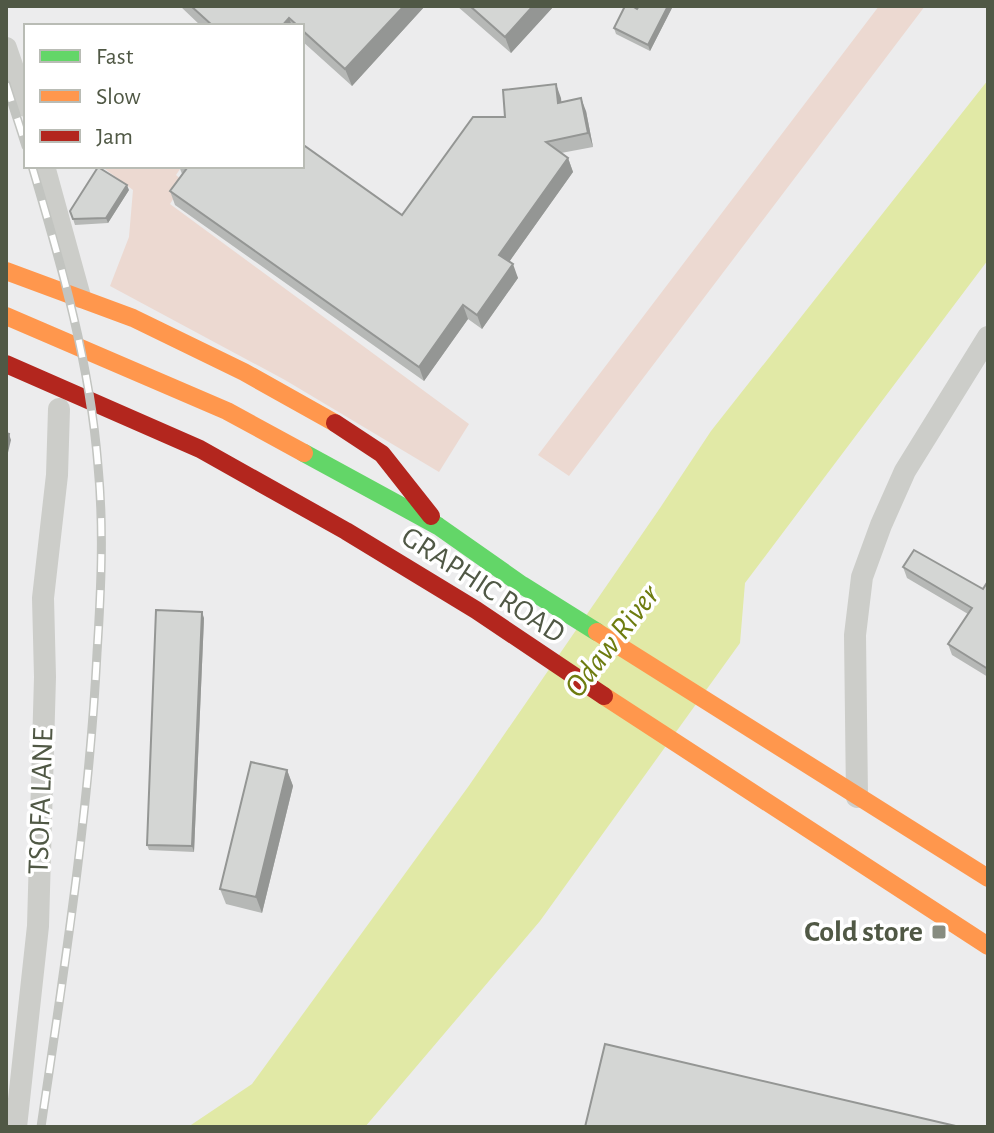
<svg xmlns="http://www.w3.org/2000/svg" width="994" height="1133" font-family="'Alegreya Sans',sans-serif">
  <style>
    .green { fill: #ecd9d1 }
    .water { fill: #e1e9a6 }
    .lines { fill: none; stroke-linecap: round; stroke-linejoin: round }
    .street { stroke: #cccdc9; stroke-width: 22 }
    .fast { stroke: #63d668; stroke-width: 18 }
    .slow { stroke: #ff974d; stroke-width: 18 }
    .jam { stroke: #b3261e; stroke-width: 18 }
    .rail-casing { stroke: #c2c4c0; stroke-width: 9 }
    .rail { stroke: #fff; stroke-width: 6; stroke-dasharray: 18; stroke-linecap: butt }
    .wall { fill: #b6b8b6 }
    .shaded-wall { fill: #949694 }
    .building { fill: #d4d6d4; stroke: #949694; stroke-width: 2 }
    .poi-dot { fill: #878c80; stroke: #fff; stroke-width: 3 }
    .labels { text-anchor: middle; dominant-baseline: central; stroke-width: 7; stroke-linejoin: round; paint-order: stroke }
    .street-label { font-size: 30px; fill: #505845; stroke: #fff }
    .poi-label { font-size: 30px; font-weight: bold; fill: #505845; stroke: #fff; text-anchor: end }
    .water-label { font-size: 32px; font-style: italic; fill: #6e7c10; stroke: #fff }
  </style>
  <rect width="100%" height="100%" fill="#ececed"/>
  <!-- green -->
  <path class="green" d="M879 6H925L569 476 538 455Z
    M101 166H182L176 175 184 182 170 204 469 424 439 472 285 380 110 286 129 237 133 190Z"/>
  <!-- water -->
  <path class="water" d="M988 80V260L745 583 740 643 540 921 365 1127H188L252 1084 468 787 660 508 711 431Z"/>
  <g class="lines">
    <!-- street -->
    <path class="street" d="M6 48 26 106
      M44 166 80 297
      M857 797 855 635 862 577 881 525 905 471 988 337
      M16 1127 38 926 45 677 43 598 57 475 59 409"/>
    <!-- fast -->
    <path class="fast" d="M304 453 438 526 522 585 597 632"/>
    <!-- slow -->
    <path class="slow" d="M6 271 133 318 244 372 335 423
      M6 316 227 411 304 453
      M597 632 988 878
      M604 696 988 946"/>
    <!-- jam -->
    <path class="jam" d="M6 364 200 449 346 531 476 610 604 696
      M335 423 382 454 431 516"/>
    <defs>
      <path id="rail" d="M6 84 26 146
        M32 166C61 264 90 363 98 466 104 528 101 591 97 653 89 812 64 970 41 1127"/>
    </defs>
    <!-- rail casing -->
    <use href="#rail" class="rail-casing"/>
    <!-- rail -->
    <use href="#rail" class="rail"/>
  </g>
  <!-- wall -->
  <path class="wall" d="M180 6H425L352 86 302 41V26H201Z
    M457 6H554L511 53Z
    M639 6H673L650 51 616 34 614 28 637 9Z
    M556 84 561 102 586 111 593 147 561 153 568 158 573 172 509 262 518 278 482 329 468 319 424 381 175 205 170 191 182 174 179 166H302L402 215 505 117Z
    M129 190 108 223 75 225 73 219Z
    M903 567 983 589 988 581V677L952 655 948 644 968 614 907 578Z
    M204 618 194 852 149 850 147 845Z
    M287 770 293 786 262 913 226 904 220 889Z"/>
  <!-- shaded-wall -->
  <path class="shaded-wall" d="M404 6H425L352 86 345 69Z
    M533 6H554L511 53 505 37Z
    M668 6H673L650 51 648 45Z
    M289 18 292 26H282Z
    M556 84 561 98 563 116 558 103Z
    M581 98 586 111 593 147 588 133Z
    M568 158 573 172 504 269 499 255Z
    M127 185 129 190 108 223 106 218Z
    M513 264 518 278 482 329 477 315Z
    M463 305 468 319 424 381 419 367Z
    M9 434 11 440 6 461V447Z
    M202 612 204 618 194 852 192 846Z
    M287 770 293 786 262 913 256 897Z"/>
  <!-- building -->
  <path class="building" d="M191 6H404L345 69 302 30V26H298L289 18 282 26H213Z
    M470 6H533L505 37Z
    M625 6H632L637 9 639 6H668L648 45 614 28Z
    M556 84 558 103 581 98 588 133 546 142 568 158 499 255 513 264 477 315 463 305 419 367 170 191 187 168 185 166H302V144L402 215 473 117H505L503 90Z
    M98 167 127 185 106 218 73 219 70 211Z
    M6 433 9 434 6 447Z
    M914 550 983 589 988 581V669L948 644 972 608 903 567Z
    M156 610 202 612 192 846 147 845Z
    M251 762 287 770 256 897 220 889Z
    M605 1044 960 1127H585Z"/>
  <!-- markers -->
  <rect class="poi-dot" x="931" y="924" width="16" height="16" rx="4"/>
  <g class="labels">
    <!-- street labels -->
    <g class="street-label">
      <text transform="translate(483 585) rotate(33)">GRAPHIC ROAD</text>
      <text transform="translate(41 801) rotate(-88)">TSOFA LANE</text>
    </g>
    <!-- poi labels -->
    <g class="poi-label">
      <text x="923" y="932">Cold store</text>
    </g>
    <!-- water labels -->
    <g class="water-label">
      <text transform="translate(612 641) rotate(-52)">Odaw River</text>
    </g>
  </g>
  <!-- border -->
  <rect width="994" height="1133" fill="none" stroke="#505845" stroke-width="16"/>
  <!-- legend -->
  <rect x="24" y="24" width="280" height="144" fill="#ffffff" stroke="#b9bcb5" stroke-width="2"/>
  <rect x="40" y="50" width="40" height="12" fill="#63d668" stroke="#b9bcb5" stroke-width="2"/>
  <text x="96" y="64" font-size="24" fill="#505845">Fast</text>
  <rect x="40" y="90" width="40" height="12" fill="#ff974d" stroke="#b9bcb5" stroke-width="2"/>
  <text x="96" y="104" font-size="24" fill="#505845">Slow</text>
  <rect x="40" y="130" width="40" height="12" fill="#b3261e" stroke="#b9bcb5" stroke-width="2"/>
  <text x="96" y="144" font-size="24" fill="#505845">Jam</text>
</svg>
